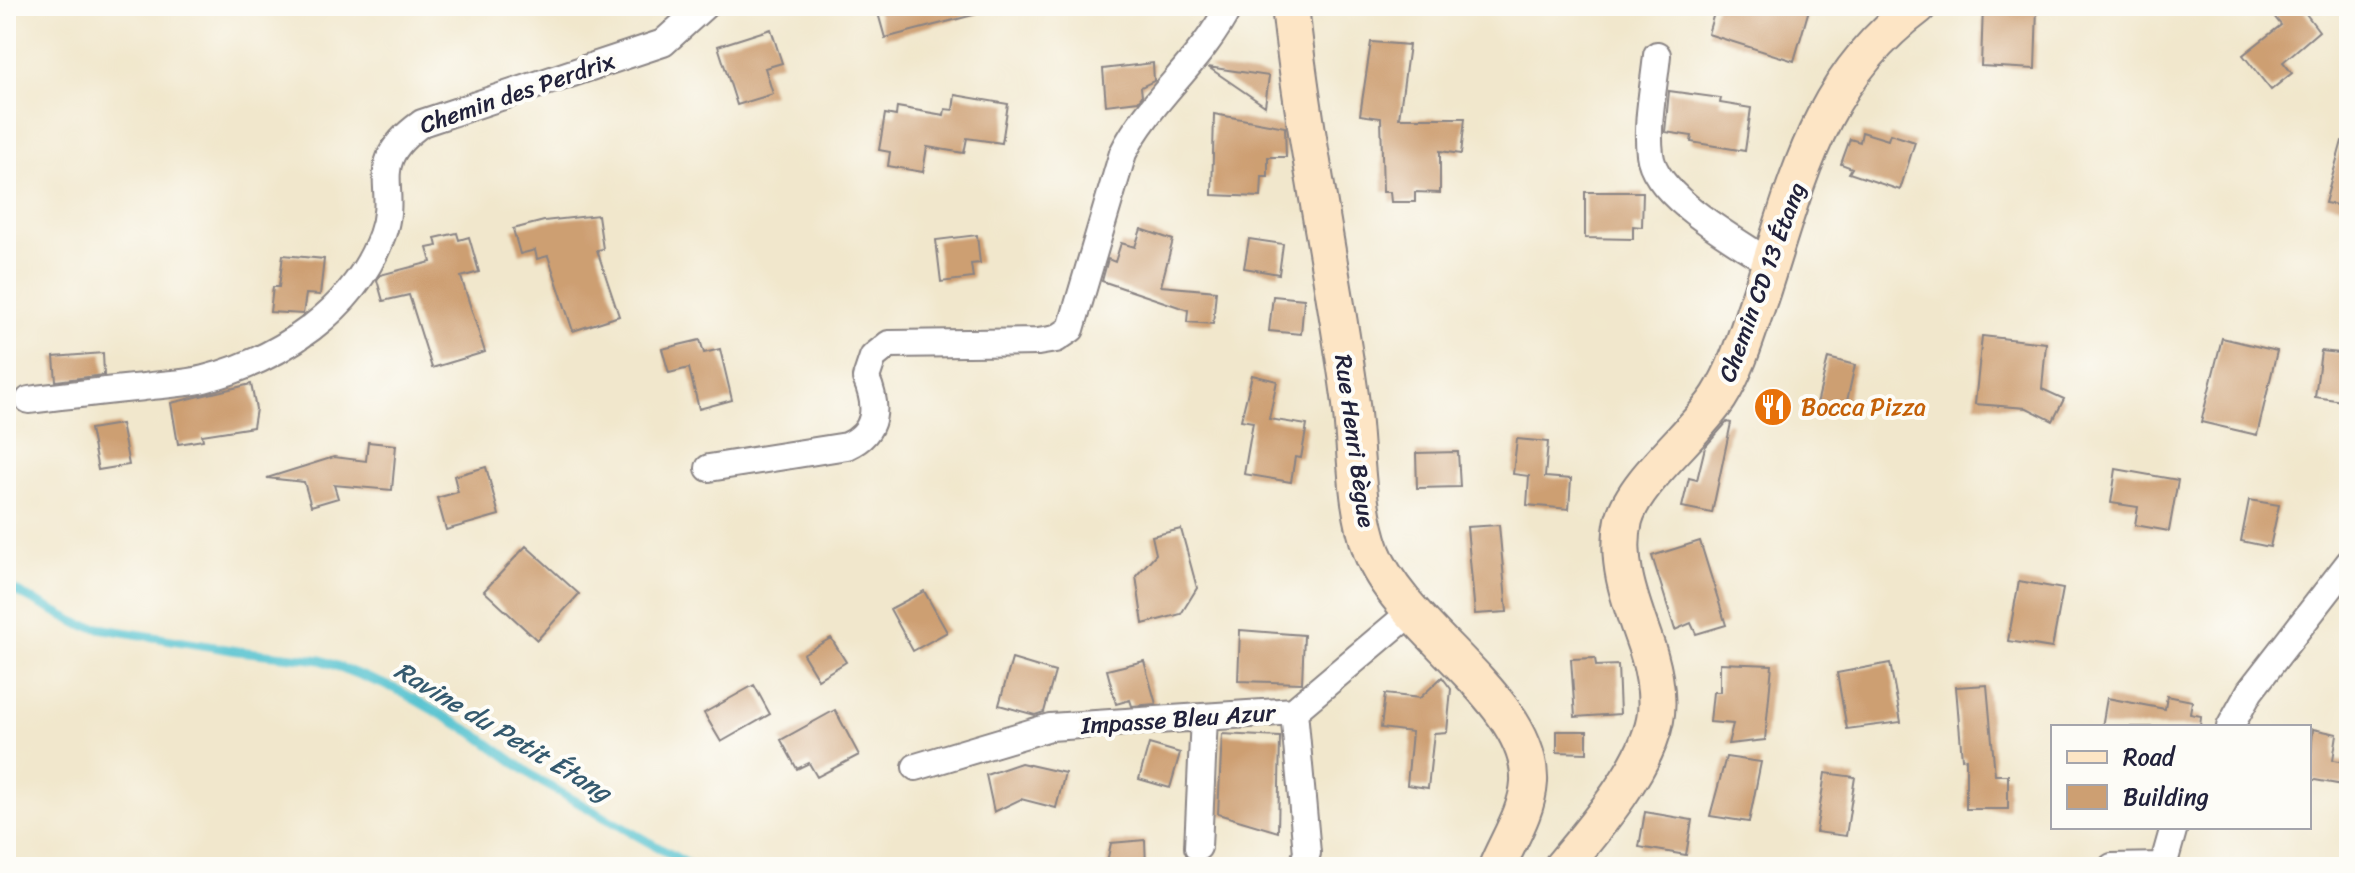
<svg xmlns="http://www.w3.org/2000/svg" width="2355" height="873" font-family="Sriracha,sans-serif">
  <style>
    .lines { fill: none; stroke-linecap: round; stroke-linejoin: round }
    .stream { stroke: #57c3d0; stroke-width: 9 }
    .building { fill: #cd9f72 }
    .street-casing { stroke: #8a8484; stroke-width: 30 }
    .secondary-casing { stroke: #8a8484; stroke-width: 40 }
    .street { stroke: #fff; stroke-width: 26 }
    .secondary { stroke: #fde5c5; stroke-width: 36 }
    .labels { text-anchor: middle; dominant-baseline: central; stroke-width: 8; stroke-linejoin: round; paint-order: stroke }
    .street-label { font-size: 24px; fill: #22223b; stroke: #fdfcf7 }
    .food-label { font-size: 24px; fill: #c56008; stroke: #fdfcf7; text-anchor: start }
    .water-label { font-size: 26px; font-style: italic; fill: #355a6f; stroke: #fdfcf7 }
  </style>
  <rect width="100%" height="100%" fill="#fdfcf7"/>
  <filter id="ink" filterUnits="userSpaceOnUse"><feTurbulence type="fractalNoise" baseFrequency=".0125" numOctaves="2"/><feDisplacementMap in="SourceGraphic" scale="16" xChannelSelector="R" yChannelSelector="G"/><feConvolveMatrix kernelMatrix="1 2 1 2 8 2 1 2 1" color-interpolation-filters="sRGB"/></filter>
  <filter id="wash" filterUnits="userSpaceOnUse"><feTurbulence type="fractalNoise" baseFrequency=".006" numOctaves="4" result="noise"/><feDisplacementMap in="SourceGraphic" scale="32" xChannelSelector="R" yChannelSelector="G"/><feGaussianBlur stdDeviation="1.8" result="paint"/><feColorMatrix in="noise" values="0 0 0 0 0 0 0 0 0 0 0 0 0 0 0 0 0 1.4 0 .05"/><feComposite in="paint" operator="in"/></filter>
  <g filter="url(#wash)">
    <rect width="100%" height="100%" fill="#f1e7cc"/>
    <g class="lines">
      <!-- stream -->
      <path class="stream" d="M6 586 81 625 238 651 321 660 398 690 477 735 540 781 693 867"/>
    </g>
    <g id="blocks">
      <!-- building -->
      <path class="building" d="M876 6H976L977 14 885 38Z
        M1716 6H1810L1794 61 1708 34Z
        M1983 6 2037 7 2035 69 1981 66Z
        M2266 6H2300L2319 31 2283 62 2292 73 2271 90 2243 55 2281 25Z
        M771 29 782 63 765 68 773 94 737 105 718 46Z
        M1371 42 1409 45 1399 118H1465L1461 154 1440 151V193L1415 192V202H1391L1390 192H1383L1381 118 1360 115Z
        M1153 63 1154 81 1141 87 1142 96 1138 101 1106 105 1103 69Z
        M1208 67 1269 76 1265 106Z
        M1669 91 1721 98 1720 103 1751 108 1745 151 1691 142 1692 136 1665 132Z
        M955 95 1008 104 1002 143 967 138 964 153 927 147 923 172 888 166 890 152 879 150 885 114 896 116 897 107 944 115 945 109 953 110Z
        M1214 114 1285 127 1286 157H1268V177H1262L1261 197 1212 195Z
        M1862 132 1888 140 1890 134 1915 142 1900 190 1849 173 1852 168 1841 164 1850 139 1860 142Z
        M2342 141 2349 142V207L2325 203Z
        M1585 192H1643L1642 227 1633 226V239L1585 238Z
        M598 215 603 249 597 250 619 316 573 331 548 256 537 259 535 250 520 254 513 229 544 221Z
        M1141 229 1173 240 1161 286 1216 291 1213 324 1187 322 1188 310 1102 281 1108 259 1115 262 1121 243 1135 247Z
        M457 233 459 240 469 237 479 272 461 277 485 352 432 368 409 295 383 301 377 280 380 275 431 262 427 248 437 246 435 238Z
        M977 235 980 263 971 264 973 278 941 282 936 240Z
        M1249 239 1283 244 1279 274 1244 268Z
        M283 255 324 259 320 295 306 294 303 314 270 312 273 287H279Z
        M1273 296 1304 299 1301 334 1269 331Z
        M1982 336 2046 343 2042 389 2064 399 2053 421 2027 408 1975 404Z
        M2222 338 2277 351 2257 435 2201 422Z
        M700 340 704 353 720 349 732 400 699 409 689 368 669 373 662 349Z
        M2321 351 2349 354V402L2315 397Z
        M103 353 104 375 56 381 54 357Z
        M1828 358 1855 365 1845 410 1817 404Z
        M1252 375 1277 381 1269 419 1307 425 1301 458 1295 457 1291 482 1244 474 1253 422 1241 420Z
        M251 384 256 409 253 427 202 435 203 440 178 444 171 403Z
        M1727 422 1731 423 1712 513 1682 507 1689 478 1697 480 1705 447Z
        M121 424 129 465 98 470 90 429Z
        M1517 439 1548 442 1545 477 1571 479 1569 509 1527 505 1529 476 1513 474Z
        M368 442 396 445 392 490 334 485 338 498 311 506 304 482 267 478 334 457 366 461Z
        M1458 452 1460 487 1417 488 1416 453Z
        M486 467 499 515 446 530 437 498 458 492 454 476Z
        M2116 469 2178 480 2169 531 2135 525 2138 507 2111 503Z
        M2249 500 2279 505 2270 547 2241 541Z
        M1499 525 1507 612 1475 614 1467 527Z
        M1181 529 1197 588 1181 614 1143 624 1136 576 1156 554 1152 536Z
        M1700 541 1726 625 1696 634 1691 623 1675 630 1652 556Z
        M526 546 579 594 537 640 484 591Z
        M2019 581 2063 589 2052 648 2008 641Z
        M924 591 947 632 913 651 890 609Z
        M1240 630 1304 635 1302 683 1238 681Z
        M831 638 846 662 818 679 803 654Z
        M1595 658 1596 666 1618 665 1620 714 1575 717 1571 659Z
        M1012 659 1055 672 1044 712 1035 715 999 705Z
        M1144 661 1156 704 1132 706 1130 700 1116 704 1107 670Z
        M1720 663 1772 665 1765 740 1728 744 1733 724 1710 722 1713 692H1720Z
        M1890 663 1901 722 1847 729 1837 673Z
        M1442 677 1451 689 1447 732 1434 733 1428 788 1407 785 1412 732 1381 728 1385 694 1420 698Z
        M754 685 770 714 721 742 704 713Z
        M1987 685 1995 775H2008V809H1966V758L1962 759 1956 687Z
        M2167 696 2192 701 2190 714 2201 716 2200 727H2102L2107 698 2165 709Z
        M835 710 859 755 817 777 809 763 797 769 781 740Z
        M2313 729 2337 734 2333 760 2347 762 2343 785 2309 779Z
        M1557 731H1587V753L1557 752Z
        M1222 734 1280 737 1278 832 1218 814Z
        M1149 744 1180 753 1170 788 1139 779Z
        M1726 757 1761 762 1749 822 1710 816Z
        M1021 763 1065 773 1056 808 1021 799 994 812 986 775Z
        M1825 773 1855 777 1846 836 1816 832Z
        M1645 812 1692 820 1686 855 1639 847Z
        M1145 840 1146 867H1106L1111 843Z"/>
    </g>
  </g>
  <g filter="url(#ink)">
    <use href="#blocks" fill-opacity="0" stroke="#8a8484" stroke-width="2"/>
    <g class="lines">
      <defs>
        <path id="street" d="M1657 55C1654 87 1646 122 1650 154 1654 196 1737 241 1770 263
          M29 400C67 395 106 391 144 387 164 384 185 384 204 379 279 360 355 310 382 235 400 185 363 165 422 123L663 43 704 6
          M709 468 847 446C878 432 878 406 866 378L873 357 889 344 1038 342 1056 339 1071 329 1123 153C1150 99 1202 61 1229 6
          M1294 711 1307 853 1302 867
          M2230 727 2250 691 2349 563
          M916 767 1050 727 1294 711 1410 613
          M1198 847 1204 717
          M2112 867 2163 866 2174 827"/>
        <path id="secondary" d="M1290 6C1304 137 1332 266 1350 396 1357 447 1354 503 1372 552 1402 630 1533 701 1529 782 1527 813 1508 840 1497 867
          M1562 867C1593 830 1646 768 1655 720 1660 695 1652 661 1643 637 1630 600 1615 561 1624 520 1634 481 1695 434 1719 397 1738 367 1748 330 1760 296 1797 183 1817 81 1918 6"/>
      </defs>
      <!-- street casing -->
      <use href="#street" class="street-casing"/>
      <!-- secondary casing -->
      <use href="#secondary" class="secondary-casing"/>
      <!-- street -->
      <use href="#street" class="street"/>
      <!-- secondary -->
      <use href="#secondary" class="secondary"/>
    </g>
  </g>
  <!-- icons -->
  <defs>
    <symbol id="restaurant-disc" viewBox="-11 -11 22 22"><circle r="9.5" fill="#e8710a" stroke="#fdfcf7"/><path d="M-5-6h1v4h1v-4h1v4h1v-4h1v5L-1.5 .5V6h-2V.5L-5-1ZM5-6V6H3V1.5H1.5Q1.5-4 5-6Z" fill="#fff"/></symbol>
  </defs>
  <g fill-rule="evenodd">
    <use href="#restaurant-disc" x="1751" y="385" width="44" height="44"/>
  </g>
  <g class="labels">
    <!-- street labels -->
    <g class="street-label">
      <text transform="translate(517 93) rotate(-19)">Chemin des Perdrix</text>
      <text transform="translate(1762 282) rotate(-70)">Chemin CD 13 Étang</text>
      <text transform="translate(1355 441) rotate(82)">Rue Henri Bègue</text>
      <text transform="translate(1178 719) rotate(-4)">Impasse Bleu Azur</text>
    </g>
    <!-- food labels -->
    <g class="food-label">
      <text x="1801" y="407">Bocca Pizza</text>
    </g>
    <!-- water labels -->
    <g class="water-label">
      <text transform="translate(503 731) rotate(31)">Ravine du Petit Étang</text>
    </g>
  </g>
  <!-- margin -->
  <rect width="2355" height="873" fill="none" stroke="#fdfcf7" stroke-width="32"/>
  <!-- legend -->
  <rect x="2051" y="725" width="260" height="104" fill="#fdfcf7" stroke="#a5a5ac" stroke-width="2"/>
  <rect x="2067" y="751" width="40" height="12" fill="#fde5c5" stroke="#a5a5ac" stroke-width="2"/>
  <text x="2123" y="765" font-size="24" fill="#22223b">Road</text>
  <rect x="2067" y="785" width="40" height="24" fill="#cd9f72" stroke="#a5a5ac" stroke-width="2"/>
  <text x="2123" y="805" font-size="24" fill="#22223b">Building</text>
</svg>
